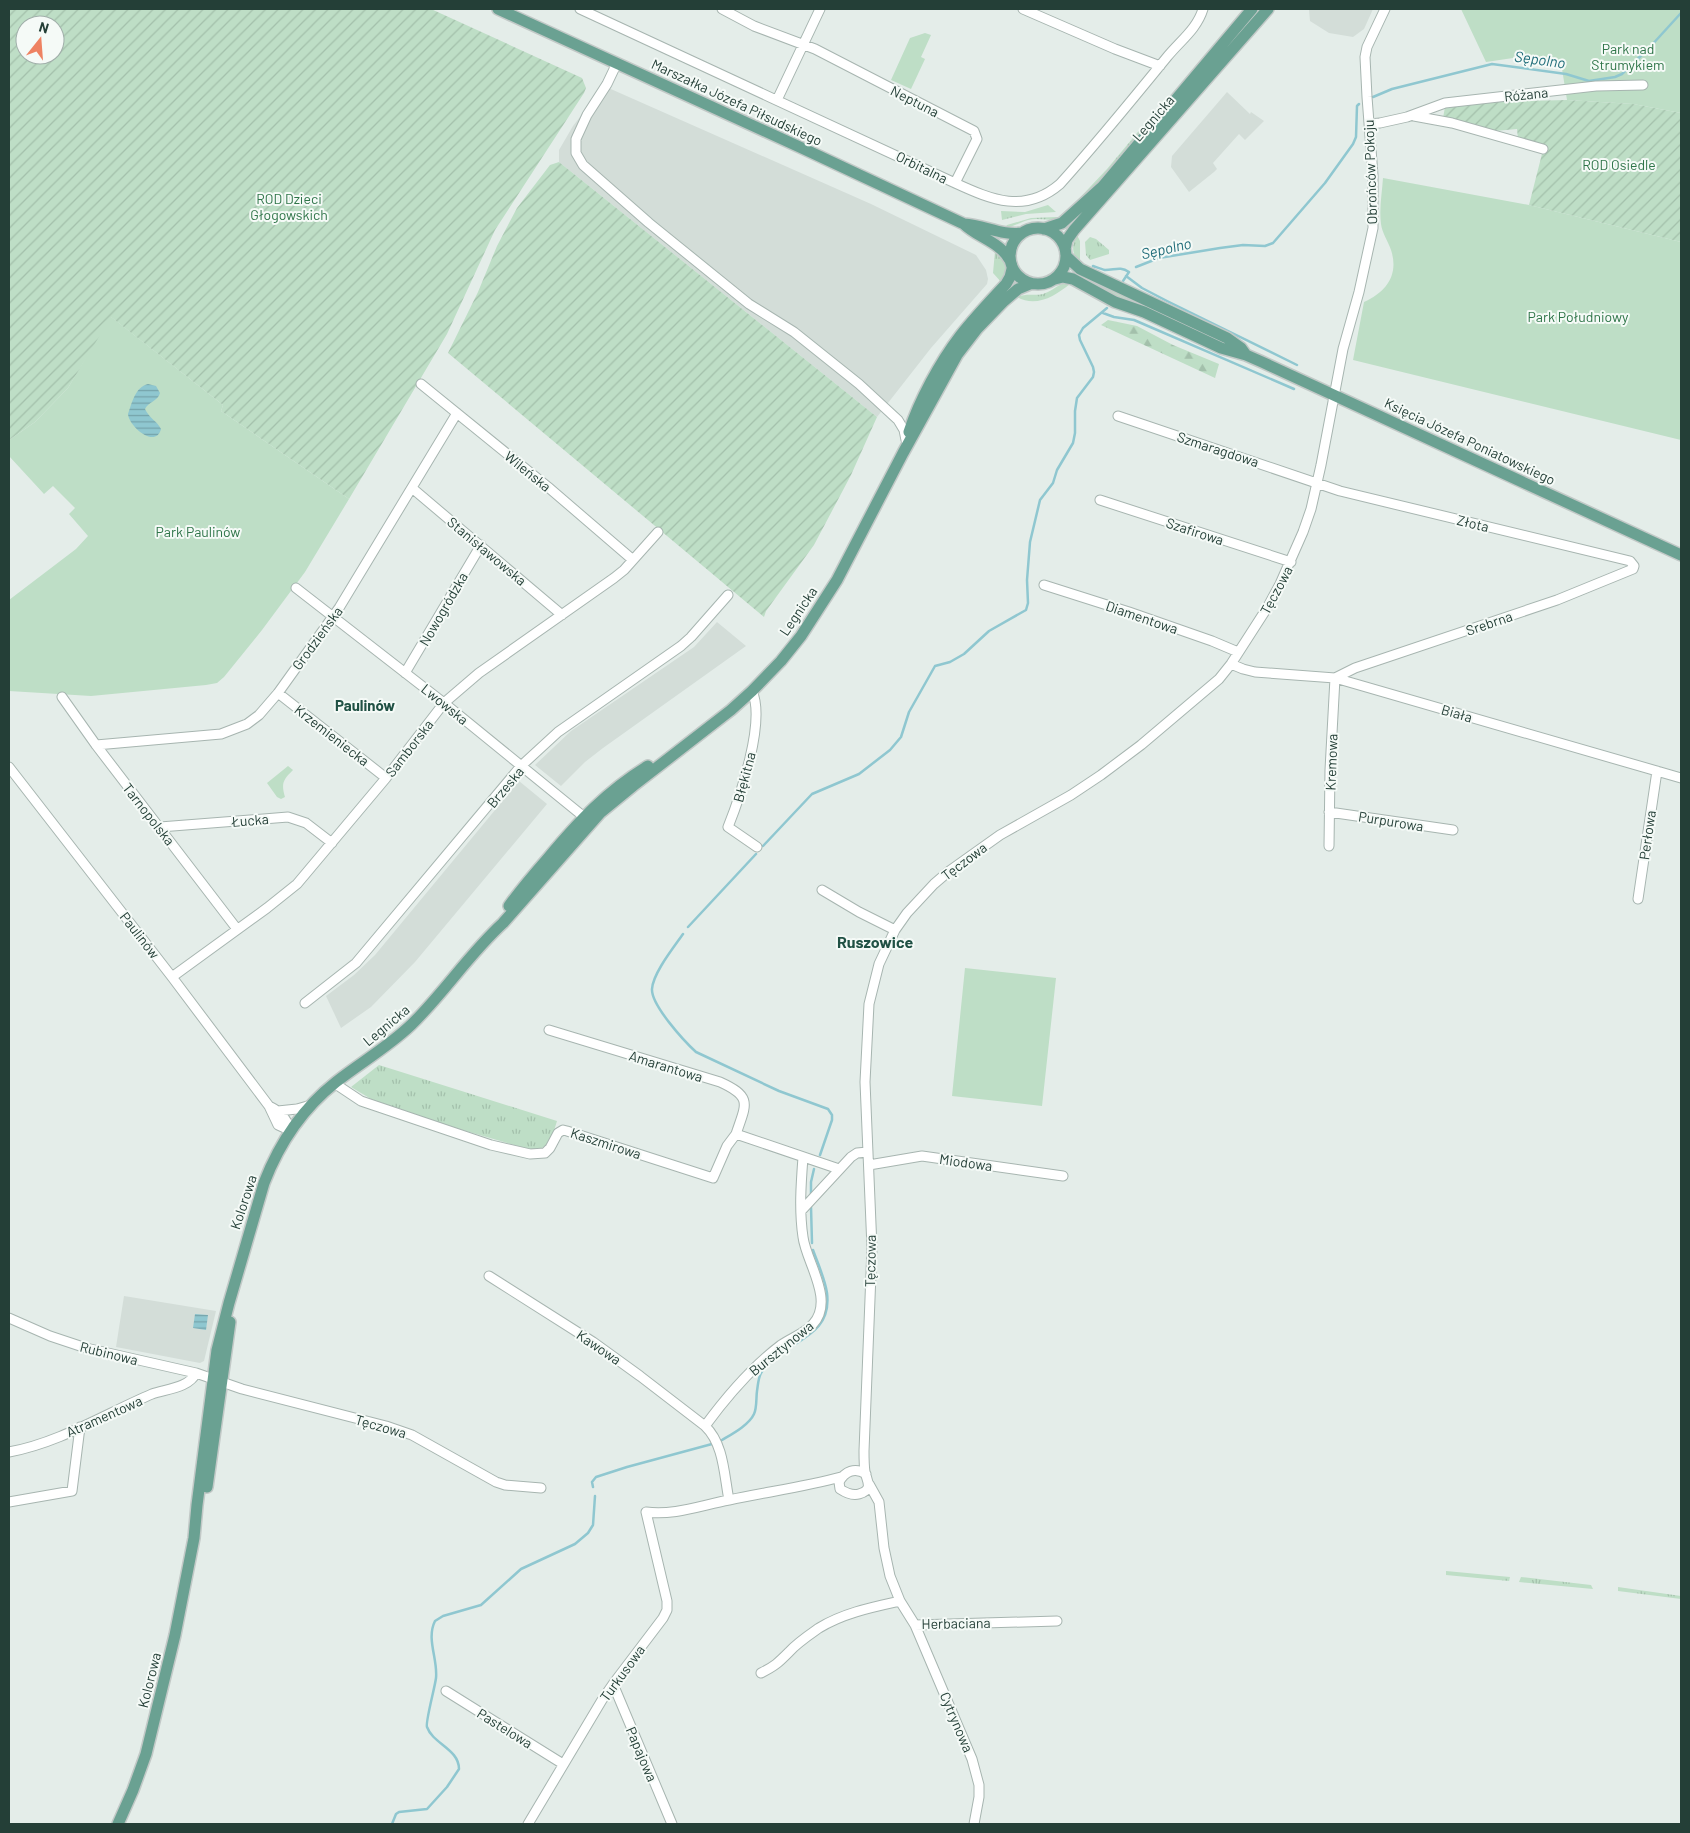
<svg xmlns="http://www.w3.org/2000/svg" width="1690" height="1833" font-family="Barlow,sans-serif">
  <style>
    .built { fill: #d3ddd8 }
    .grass { fill: url(#grass-tufts) }
    .forest { fill: url(#forest-firs) }
    .park { fill: #bedec6 }
    .garden { fill: url(#garden-furrows); fill-rule: evenodd }
    .water { fill: url(#water-rules) }
    .lines { fill: none; stroke-linecap: round; stroke-linejoin: round }
    .stream { stroke: #8fc7d0; stroke-width: 2.5 }
    .minor-casing { stroke: #a7b5b0; stroke-width: 11 }
    .major-casing { stroke: #c2c9c7; stroke-width: 14 }
    .minor { stroke: #fff; stroke-width: 9 }
    .major { stroke: #6aa192; stroke-width: 11 }
    .labels { text-anchor: middle; dominant-baseline: central; stroke-width: 4; stroke-linejoin: round; paint-order: stroke }
    .park-label { font-size: 14px; fill: #2f7549; stroke: #f5faf7 }
    .street-label { font-size: 14px; fill: #243f37; stroke: #f5faf7 }
    .water-label { font-size: 15px; font-style: italic; fill: #1f6c79; stroke: #f5faf7 }
    .neighbourhood-label { font-size: 15px; font-weight: bold; fill: #205144; stroke: #f5faf7 }
    .quarter-label { font-size: 16px; font-weight: bold; fill: #205144; stroke: #f5faf7 }
  </style>
  <defs>
    <pattern id="grass-tufts" width="24" height="20" patternUnits="userSpaceOnUse" patternTransform="scale(1.25)"><rect width="24" height="20" fill="#bedec6"/><path d="M3 7l-1-3M5 7V3M7 7l1-3M15 17l-1-3M17 17v-4M19 17l1-3" fill="none" stroke="#a3c0ab"/></pattern>
    <pattern id="forest-firs" width="22" height="20" patternUnits="userSpaceOnUse" patternTransform="scale(1.25)"><rect width="22" height="20" fill="#bedec6"/><path d="M5 1l3.5 6h-7zM16 11l3.5 6h-7z" fill="#a3c0ab"/></pattern>
    <pattern id="garden-furrows" width="10" height="10" patternUnits="userSpaceOnUse" patternTransform="scale(1.25)"><rect width="10" height="10" fill="#bedec6"/><path d="M-1 1l2-2M0 10L10 0M9 11l2-2" fill="none" stroke="#a3c0ab"/></pattern>
    <pattern id="water-rules" width="6" height="5" patternUnits="userSpaceOnUse" patternTransform="scale(1.25)"><rect width="6" height="5" fill="#8fc7d0"/><path d="M0 2.5h6" fill="none" stroke="#75a3aa"/></pattern>
  </defs>
  <rect width="100%" height="100%" fill="#e4ede9"/>
  <!-- built -->
  <path class="built" d="M1309 9H1373L1364 29 1353 37 1329 33 1310 21Z
    M604 86 871 204 976 255 986 270 988 279 987 284 931 348 877 417 559 162V150L573 126Z
    M1227 92 1250 114 1251 112 1264 121 1245 140 1239 134 1213 163 1217 169 1214 172 1189 192 1171 167 1172 156Z
    M717 622 746 646 603 748 585 762 561 786 535 765 571 731 694 647Z
    M519 781 547 804 415 962 371 1007 341 1028 326 996 354 975 375 955Z
    M124 1296 216 1311 204 1361 200 1363 116 1347Z"/>
  <!-- grass -->
  <path class="grass" d="M1152 115C1133 149 1102 180 1072 206L1107 169Z
    M1048 205 1056 212 1026 214 1002 220 1001 211 1025 212Z
    M1056 217 1060 218C1049 222 1039 217 1028 220 1020 222 1014 227 1005 228L1007 225 1031 218Z
    M1077 235 1080 241V264C1072 254 1071 246 1077 235Z
    M1090 237 1096 239 1109 250V254L1090 260 1086 255 1085 242Z
    M995 251C1007 259 1007 271 1002 283L993 273Z
    M1090 280 1213 338 1228 345 1227 347 1088 284Z
    M1062 284H1070C1055 296 1036 308 1017 297 1026 293 1034 296 1043 294 1050 292 1055 287 1062 284Z
    M379 1065 557 1121C551 1140 550 1151 528 1149L445 1125 397 1108 371 1099 351 1087Z
    M1446 1571 1510 1577 1509 1581 1446 1575Z
    M1521 1577 1591 1585 1593 1589 1519 1582Z
    M1618 1587 1681 1596V1599L1618 1591Z"/>
  <!-- forest -->
  <path class="forest" d="M1108 320 1137 326 1173 345 1219 364 1215 378 1101 325Z"/>
  <!-- park -->
  <path class="park" d="M1461 9H1681V113L1633 104 1567 100 1562 69 1513 58 1486 62Z
    M925 33 931 35 921 57 925 59 911 89 891 80 910 38Z
    M1383 178 1529 205 1681 242V440L1353 360 1364 302C1387 292 1399 274 1391 250 1388 241 1382 233 1381 224 1379 209 1382 193 1383 178Z
    M110 316 223 405 221 411 349 499 305 572 262 630 224 677 217 683 206 685 91 696 9 691V600L76 549 88 536 69 514 75 508 53 486 44 494 9 456V440L35 422 68 388Z
    M288 766 293 770C283 780 281 783 285 797L281 799 277 797 267 783Z
    M965 968 1056 978 1042 1106 952 1096Z"/>
  <!-- garden -->
  <path class="garden" d="M9 9H431L582 78 586 88 584 93 495 230 447 334 349 499 221 411 223 405 111 317 68 388 35 422 9 440ZM25 25H55V55H25Z
    M1567 100 1633 104 1681 113V242L1529 205 1544 146 1518 139 1517 129 1495 131 1443 118 1445 107 1484 102Z
    M559 162 877 417 851 475 814 545 766 611 764 617 448 353 478 292 497 246 517 208 550 165Z"/>
  <!-- water -->
  <path class="water" d="M148 384 156 386 160 393C158 401 148 402 145 409 149 418 157 421 161 429 156 449 129 427 128 414 132 403 135 387 148 384Z
    M195 1314 208 1315 206 1330 193 1328Z"/>
  <g class="lines">
    <!-- stream -->
    <path class="stream" d="M1373 97 1392 89 1492 64 1566 74 1589 81 1615 77 1622 74 1650 47 1681 13
      M1093 266C1096 267 1101 269 1105 270 1115 270 1120 266 1129 272L1123 281
      M1136 267 1159 258 1220 248 1243 245 1265 246 1273 243 1325 183 1353 144 1356 137 1357 106 1359 104
      M1126 276 1142 288 1167 301 1297 365
      M1103 313 1114 317 1134 320 1294 389
      M763 846 812 794 859 774 890 750 901 737 909 712 935 666 950 662 964 654 989 631 1026 610 1028 603 1027 580 1030 542 1040 500 1053 483 1057 470 1073 443 1075 433V411L1077 398 1093 377 1094 372 1093 367 1080 340 1079 335 1083 328 1107 308
      M688 927 756 854
      M683 934C674 947 653 973 652 989 651 1005 684 1041 696 1052L779 1091 828 1109 832 1115V1120L820 1155
      M811 1194V1182L814 1169
      M811 1207 812 1243
      M722 1440C732 1434 749 1425 754 1414 757 1408 756 1398 757 1391 758 1385 758 1379 761 1373 781 1340 833 1341 827 1293 825 1279 818 1264 813 1250
      M593 1487 592 1482 596 1477 627 1467 712 1444
      M392 1824 396 1814 399 1812 427 1809 447 1787 459 1769C459 1749 433 1744 427 1727 425 1723 435 1687 436 1678 438 1659 426 1639 435 1621L443 1616 481 1605 521 1569 575 1544 588 1533 593 1525 595 1496"/>
    <defs>
      <path id="minor" d="M580 9 955 183C992 200 1025 214 1060 184 1097 143 1132 100 1167 57 1180 41 1197 29 1203 9
        M722 9 754 26 815 49 974 131 977 139 955 183
        M1023 9 1115 49 1160 66
        M617 63 607 84 587 115 576 139V153L583 165 649 223 749 304 794 332 859 384 898 420 904 430 906 440
        M777 100 820 9
        M1414 116 1452 123 1543 149
        M1369 124 1380 123 1407 117 1445 103 1596 86 1643 85
        M421 384 548 487 633 560
        M1118 416 1340 491 1630 561 1634 566 1633 569 1557 600 1355 668 1335 678 1330 770 1329 846
        M412 488 562 615
        M1100 500 1291 562
        M1044 585 1129 612 1212 641 1238 652
        M296 588 444 703 589 821
        M1231 664 1243 669 1255 672 1335 678 1681 778
        M405 673 481 545
        M752 691C766 721 740 797 728 827L757 847
        M278 693 386 778
        M62 697 96 745 237 929
        M96 745 221 734 247 724 259 715 278 693 339 608 457 413
        M9 767 172 977 269 1106 278 1125 291 1131
        M1329 812 1453 830
        M160 827 288 817 306 823 332 843
        M822 890 859 912 895 930
        M1638 899 1657 771
        M172 977 267 908 297 884 386 778 444 703 479 673 614 578 624 570 658 532
        M305 1003 356 963 521 766 558 732 681 646 691 637 728 595
        M549 1030 720 1082C753 1097 746 1104 736 1134
        M334 1083 361 1101 491 1145 530 1154 545 1153 550 1148 558 1133 563 1130 567 1131 713 1178 727 1146 736 1134 839 1169
        M269 1106C281 1112 286 1118 291 1131
        M278 1111 297 1109 311 1105
        M869 1165 922 1156 1063 1176
        M801 1211 851 1157 857 1153 868 1152
        M489 1276 593 1342 640 1376 705 1426
        M9 1318 50 1336 86 1348 196 1373 242 1389 386 1426 412 1435 496 1482 505 1485 541 1488
        M9 1452C59 1443 105 1414 152 1394 166 1389 189 1388 196 1373
        M866 1474C855 1467 845 1471 839 1482L840 1489C846 1493 852 1496 859 1494 874 1490 867 1481 865 1472 864 1465 864 1458 864 1451L872 1248 865 1082 869 1004 879 964 895 930 907 913 934 884 948 872 1000 835 1071 795 1101 775 1141 745 1219 679 1231 664 1267 608 1280 584 1303 532 1311 509 1321 465 1343 349 1359 292 1373 228V175L1367 97 1365 57 1367 47 1385 9
        M869 1484 879 1502 884 1548 890 1576 900 1601 915 1625 972 1759 979 1785V1797L974 1824
        M729 1500C724 1475 724 1444 705 1426 727 1396 752 1367 781 1345 791 1338 806 1333 813 1324 835 1300 806 1262 803 1237 799 1210 801 1184 803 1157
        M9 1502 72 1491 80 1427
        M915 1625 1057 1621
        M761 1673C775 1666 778 1663 789 1652 797 1643 809 1635 819 1628 843 1613 873 1607 900 1601
        M613 1684 672 1824
        M446 1691 563 1764
        M528 1824 602 1700 613 1684 663 1618 667 1610V1601L646 1512C673 1516 702 1505 729 1500 766 1492 804 1487 841 1477"/>
      <path id="major" d="M498 9 804 149 964 224C977 237 1000 242 1009 259
        M964 224C984 225 1002 236 1022 233
        M1010 256a28 28 0 1 1 56 0a28 28 0 1 1-56 0Z
        M1044 229 1062 223 1103 186 1252 9
        M1065 249 1067 240 1074 230 1268 9
        M1066 256 1080 269 1227 338 1241 348 1246 355
        M1055 279 1063 277 1073 279 1115 302 1144 312 1221 348 1246 355 1262 362 1681 555
        M909 432C919 401 940 362 960 336 974 318 990 301 1006 284L1010 277 1012 269
        M509 906C521 889 534 874 548 858 579 821 607 791 648 766
        M207 1487 230 1322
        M118 1824 133 1790 146 1754 175 1635 194 1538 197 1505 217 1350 229 1303 264 1183C279 1144 303 1108 336 1082 360 1063 388 1047 411 1025 444 993 469 954 503 923L600 813 633 786 731 710 752 691 781 661 801 636 837 580 903 453 957 355 977 329 1004 301 1018 289 1030 284"/>
    </defs>
    <!-- minor casing -->
    <use href="#minor" class="minor-casing"/>
    <!-- major casing -->
    <use href="#major" class="major-casing"/>
    <!-- minor -->
    <use href="#minor" class="minor"/>
    <!-- major -->
    <use href="#major" class="major"/>
  </g>
  <g class="labels">
    <!-- park labels -->
    <g class="park-label">
      <text x="1628" y="48">Park nad<tspan x="1628" dy="16">Strumykiem</tspan></text>
      <text x="1619" y="164">ROD Osiedle</text>
      <text x="289" y="198">ROD Dzieci<tspan x="289" dy="16">Głogowskich</tspan></text>
      <text x="1578" y="316">Park Południowy</text>
      <text x="198" y="531">Park Paulinów</text>
    </g>
    <!-- street labels -->
    <g class="street-label">
      <text transform="translate(1526 94) rotate(-6)">Różana</text>
      <text transform="translate(915 101) rotate(27)">Neptuna</text>
      <text transform="translate(737 102) rotate(25)">Marszałka Józefa Piłsudskiego</text>
      <text transform="translate(1153 118) rotate(-49)">Legnicka</text>
      <text transform="translate(922 167) rotate(26)">Orbitalna</text>
      <text transform="translate(1370 172) rotate(-92)">Obrońców Pokoju</text>
      <text transform="translate(1470 441) rotate(25)">Księcia Józefa Poniatowskiego</text>
      <text transform="translate(1218 449) rotate(18)">Szmaragdowa</text>
      <text transform="translate(528 471) rotate(39)">Wileńska</text>
      <text transform="translate(1473 523) rotate(14)">Złota</text>
      <text transform="translate(1195 531) rotate(18)">Szafirowa</text>
      <text transform="translate(487 551) rotate(40)">Stanisławowska</text>
      <text transform="translate(1276 590) rotate(-62)">Tęczowa</text>
      <text transform="translate(443 609) rotate(-60)">Nowogródzka</text>
      <text transform="translate(798 611) rotate(-56)">Legnicka</text>
      <text transform="translate(1142 617) rotate(19)">Diamentowa</text>
      <text transform="translate(1489 623) rotate(-19)">Srebrna</text>
      <text transform="translate(317 638) rotate(-54)">Grodzieńska</text>
      <text transform="translate(445 704) rotate(39)">Lwowska</text>
      <text transform="translate(1457 713) rotate(16)">Biała</text>
      <text transform="translate(332 735) rotate(38)">Krzemieniecka</text>
      <text transform="translate(409 748) rotate(-52)">Samborska</text>
      <text transform="translate(1331 762) rotate(-88)">Kremowa</text>
      <text transform="translate(744 777) rotate(-75)">Błękitna</text>
      <text transform="translate(505 787) rotate(-50)">Brzeska</text>
      <text transform="translate(149 814) rotate(52)">Tarnopolska</text>
      <text transform="translate(250 820) rotate(-5)">Łucka</text>
      <text transform="translate(1391 821) rotate(9)">Purpurowa</text>
      <text transform="translate(1647 835) rotate(-82)">Perłowa</text>
      <text transform="translate(964 861) rotate(-37)">Tęczowa</text>
      <text transform="translate(140 935) rotate(52)">Paulinów</text>
      <text transform="translate(386 1025) rotate(-40)">Legnicka</text>
      <text transform="translate(666 1066) rotate(17)">Amarantowa</text>
      <text transform="translate(606 1143) rotate(18)">Kaszmirowa</text>
      <text transform="translate(966 1162) rotate(8)">Miodowa</text>
      <text transform="translate(243 1202) rotate(-72)">Kolorowa</text>
      <text transform="translate(870 1261) rotate(-89)">Tęczowa</text>
      <text transform="translate(599 1347) rotate(34)">Kawowa</text>
      <text transform="translate(781 1348) rotate(-39)">Bursztynowa</text>
      <text transform="translate(109 1353) rotate(14)">Rubinowa</text>
      <text transform="translate(104 1416) rotate(-24)">Atramentowa</text>
      <text transform="translate(381 1426) rotate(16)">Tęczowa</text>
      <text transform="translate(956 1623) rotate(-1)">Herbaciana</text>
      <text transform="translate(622 1673) rotate(-54)">Turkusowa</text>
      <text transform="translate(149 1680) rotate(-76)">Kolorowa</text>
      <text transform="translate(957 1722) rotate(67)">Cytrynowa</text>
      <text transform="translate(505 1728) rotate(32)">Pastelowa</text>
      <text transform="translate(642 1754) rotate(67)">Papajowa</text>
    </g>
    <!-- water labels -->
    <g class="water-label">
      <text transform="translate(1540 59) rotate(8)">Sępolno</text>
      <text transform="translate(1166 248) rotate(-13)">Sępolno</text>
    </g>
    <!-- neighbourhood labels -->
    <g class="neighbourhood-label">
      <text x="365" y="705">Paulinów</text>
    </g>
    <!-- quarter labels -->
    <g class="quarter-label">
      <text x="875" y="941">Ruszowice</text>
    </g>
  </g>
  <!-- border -->
  <rect width="1690" height="1833" fill="none" stroke="#243f37" stroke-width="20"/>
  <!-- north arrow -->
  <g transform="translate(40 40) rotate(17)"><circle r="24" fill="#f5faf7" stroke="#a1afaa"/>
  <path d="M0-4L9 19L0 12L-9 19Z" fill="#ee8262"/>
  <text y="-8" font-size="14" font-weight="bold" text-anchor="middle" fill="#243f37">N</text>
  </g>
</svg>
